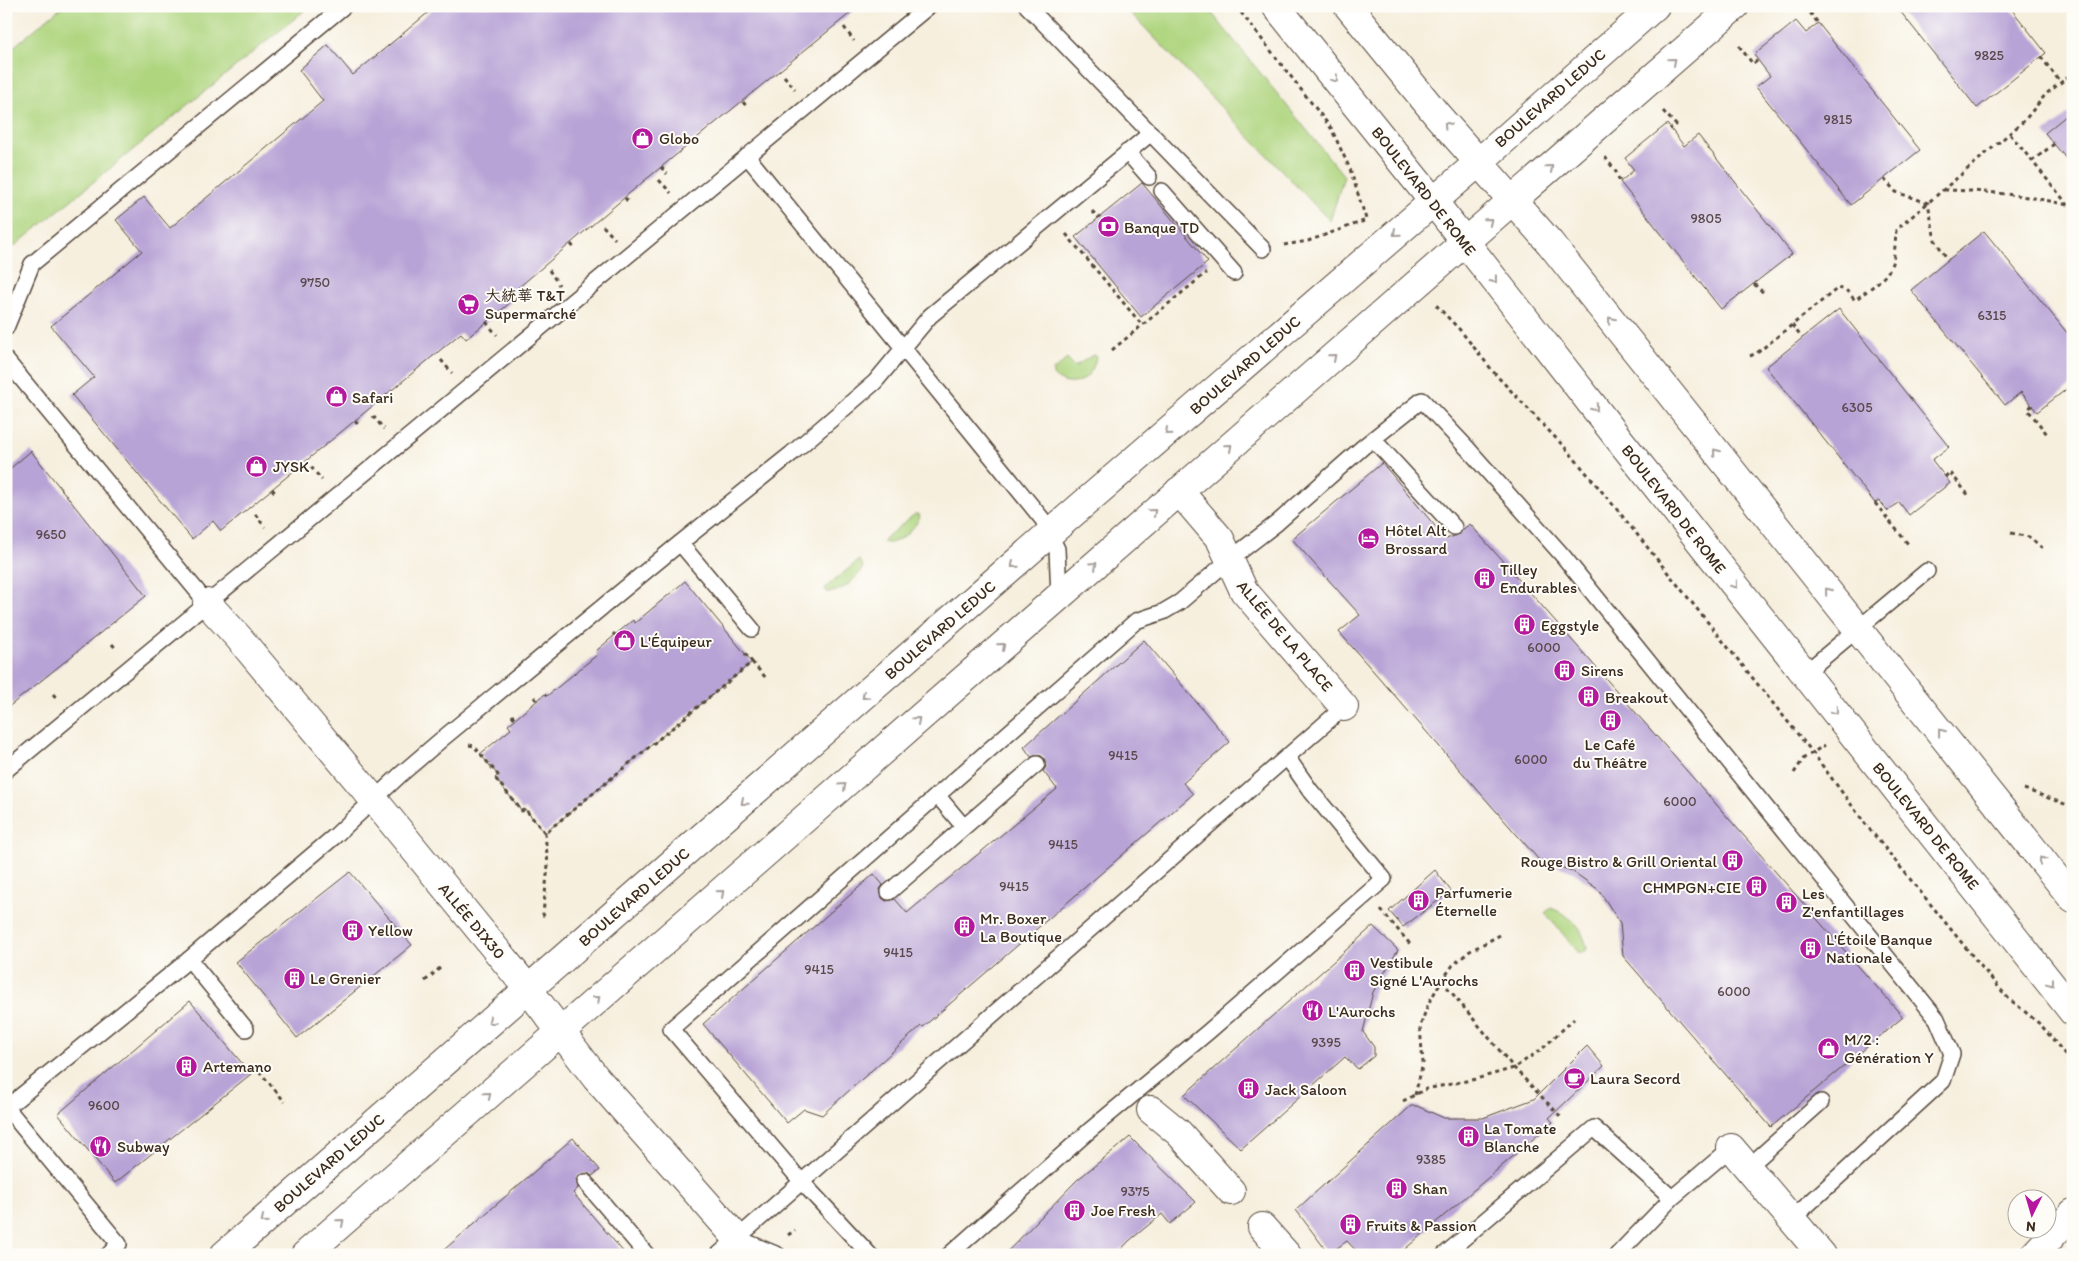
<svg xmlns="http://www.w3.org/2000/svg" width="2079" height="1261" font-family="Itim,'LXGW WenKai TC',sans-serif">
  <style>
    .green { fill: #afd57f; stroke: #75804e }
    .building { fill: #b8a3d6 }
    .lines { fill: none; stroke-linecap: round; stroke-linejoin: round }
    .lane-casing { stroke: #57483b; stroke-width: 18 }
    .street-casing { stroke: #57483b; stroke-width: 30 }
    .secondary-casing { stroke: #57483b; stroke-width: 30 }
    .path { stroke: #57483b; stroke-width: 3; stroke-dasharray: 4 4; stroke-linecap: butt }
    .lane { stroke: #fff; stroke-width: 15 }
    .street { stroke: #fff; stroke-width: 28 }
    .secondary { stroke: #fff; stroke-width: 28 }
    .oneway { stroke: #a79f9a }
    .labels { text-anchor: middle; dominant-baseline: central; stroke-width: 4; stroke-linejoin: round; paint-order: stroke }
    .number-label { font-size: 14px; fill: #5a484c }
    .street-label { font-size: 16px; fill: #3b2a1e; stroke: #fdfcf7 }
    .poi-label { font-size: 16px; fill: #3b2a1e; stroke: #fdfcf7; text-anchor: start }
  </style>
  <rect width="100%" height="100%" fill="#fdfcf7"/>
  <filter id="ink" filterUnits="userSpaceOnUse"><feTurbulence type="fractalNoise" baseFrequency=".02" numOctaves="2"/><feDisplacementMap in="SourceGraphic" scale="10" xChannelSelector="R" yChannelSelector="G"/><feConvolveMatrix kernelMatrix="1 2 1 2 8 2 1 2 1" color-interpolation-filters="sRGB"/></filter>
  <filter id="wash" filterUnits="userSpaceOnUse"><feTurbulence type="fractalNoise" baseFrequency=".0096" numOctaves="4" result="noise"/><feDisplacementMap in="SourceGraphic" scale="20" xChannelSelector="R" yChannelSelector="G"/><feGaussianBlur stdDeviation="1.12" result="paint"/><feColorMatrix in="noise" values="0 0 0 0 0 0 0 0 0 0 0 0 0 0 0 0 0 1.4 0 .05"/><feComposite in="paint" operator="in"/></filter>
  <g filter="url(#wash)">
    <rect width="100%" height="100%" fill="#f6efde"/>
    <!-- green -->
    <path class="green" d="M63 6H310L6 253V53Z
      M1124 6H1206L1344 176 1330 221Z
      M1093 355 1096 356C1094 379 1071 393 1053 375V371L1067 359 1074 367Z
      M915 514H917L920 516C917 527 895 548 883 542L884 539Z
      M859 560 863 567C858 578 840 594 827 592L825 588Z
      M1551 908C1571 916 1583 928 1587 949L1580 954 1545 913Z"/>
    <g id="blocks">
      <!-- building -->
      <path class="building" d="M436 6H859L644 181 512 293 516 298 466 339 461 333 221 531 213 521 192 539 72 395 94 377 51 326 142 251 116 220 144 197 170 228 323 101 299 70 328 45 353 75Z
        M1896 6H2009L2046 53 1977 108Z
        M1796 21 1806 33 1818 23 1920 150 1851 205 1756 87 1770 76 1754 55Z
        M2073 110V167L2045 133Z
        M1667 124 1684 146 1698 135 1792 254 1721 309 1620 182 1634 170 1625 158Z
        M1142 183 1208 262 1141 317 1075 237Z
        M1984 231 2073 340V384L2037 412 2021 392 2005 405 1911 290Z
        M1839 309 1949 447 1932 460 1950 483 1909 515 1899 502 1888 511 1879 500 1875 503 1766 367Z
        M31 451 146 596 6 709V472Z
        M1382 463 1446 539 1460 534 1463 529 1470 524 1903 1017 1771 1127 1623 956 1620 923 1599 890 1572 871 1539 860 1339 632 1360 615 1292 539Z
        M685 581 752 662 545 833 525 809 522 811 495 778 498 775 480 754 511 729 508 725 545 694 547 696 598 654 596 651 633 620 635 623Z
        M1144 640 1230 742 1183 783 1193 794 923 1027 921 1026 822 1115 804 1109 787 1123 703 1024 874 874 883 885 880 889 882 898 886 901 895 899 907 913 1057 789 1043 771 1046 767 1044 758 1040 755 1031 757 1024 747Z
        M1435 870 1451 891 1403 927 1389 911Z
        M350 872 412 945 297 1038 236 962Z
        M1373 926 1398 950 1373 992 1363 1032 1374 1047V1056L1358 1069 1345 1057 1241 1149 1184 1095Z
        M190 1001 251 1074 115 1183 58 1114Z
        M1587 1046 1604 1066 1549 1118 1553 1122 1398 1255H1360L1347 1241 1329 1254 1296 1210 1411 1106H1417L1444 1118H1483L1534 1099Z
        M1130 1137 1196 1202 1170 1224 1162 1214 1129 1241 1116 1255H1004L1077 1180Z
        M573 1138 600 1170 592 1176 588 1173 579 1175 576 1179 578 1188 573 1193 626 1255H438Z"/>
    </g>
  </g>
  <g filter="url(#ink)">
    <use href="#blocks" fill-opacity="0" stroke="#57483b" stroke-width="1"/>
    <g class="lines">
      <defs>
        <path id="lane" d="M1027 6 1263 249
          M1127 152 1149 177
          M747 156 1043 520 1057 549 1059 596
          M1162 191 1234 273
          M6 328 32 264 344 6
          M6 360 207 603
          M1373 439 1454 527
          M680 543 752 629
          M1805 673 1927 571
          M6 770 929 6
          M937 795 964 827
          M889 892 1037 764
          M189 959 246 1029
          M6 1107 119 1244 108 1255
          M6 1108 181 966 335 836 400 775 442 739 674 548 791 454 875 382 930 316 1151 133
          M1747 1168 1821 1102
          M585 1182 647 1255
          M737 1238 778 1255
          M737 1238 743 1255
          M718 1255 1344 707
          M870 1255 801 1181 671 1029 1136 621 1163 612 1180 602 1229 560 1277 523 1363 447 1422 400 1468 449 1563 556 1937 1019 1952 1054 1943 1081 1791 1220
          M949 1255 1089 1131 1208 1032 1384 879 1310 790 1287 757
          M1444 1255 1594 1128 1672 1198
          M1617 1255 1672 1198 1731 1148"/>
        <path id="street" d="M1179 491 1220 539 1244 591 1344 707
          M207 603 239 638 374 800 528 989 596 1078 737 1238
          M1151 1110 1179 1133 1231 1191
          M1731 1148 1822 1255
          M1262 1227 1287 1255"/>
        <path id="secondary" d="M1276 6 1433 201 1615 434 2073 1012
          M1348 6 1437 115 1550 243 2073 899
          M224 1255 1050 533 1479 162 1655 6
          M305 1255 1735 6
          M2034 1255 2073 1213"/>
      </defs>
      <!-- lane casing -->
      <use href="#lane" class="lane-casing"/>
      <!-- street casing -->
      <use href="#street" class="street-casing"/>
      <!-- secondary casing -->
      <use href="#secondary" class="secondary-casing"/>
      <!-- path -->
      <path class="path" d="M862 6 864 10
        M1236 6 1331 128 1350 169 1367 222
        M1805 6 1818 23
        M844 27 854 41
        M1739 46 1753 64 1758 60
        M2041 57 2061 83
        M784 76 795 89
        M743 102 747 107
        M1663 111 1676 125 1670 129
        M2010 134 2068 205 2073 208
        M1605 157 1616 172 1620 182
        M2032 161 2054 144
        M661 167 667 174
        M1884 179 1896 192 1928 203 1935 240 1948 260
        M659 180 671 193
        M1944 190C1989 191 2024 195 2068 205
        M625 198 630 204
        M1092 211 1099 218
        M603 226 615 239
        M1066 234 1142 325
        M571 244 575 249
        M1284 245 1308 241 1364 221
        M549 270 559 285
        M1754 284 1764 293
        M1436 305 1460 330 1496 375 1569 452 1619 512 1813 753 1867 826 1975 959 2007 997 2041 1025 2073 1064
        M486 322 497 335
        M1792 325 1802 338
        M1112 350 1206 273
        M1750 356 1757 353 1838 288 1846 290 1855 300C1890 273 1894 275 1896 230L2024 121 2046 94 2073 73
        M441 360 452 373
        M2032 405 2028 410 2047 434
        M373 416 384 429
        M355 421 360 427
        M311 467 322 480
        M1945 477 1950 472 1969 496
        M272 489 277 495
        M1875 503 1908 544
        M255 514 265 527
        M2011 533 2029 537 2045 550
        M613 633 615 635
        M112 644 117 650
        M752 662 766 678
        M53 694 58 700
        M534 697 537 701
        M512 715 515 719
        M469 745 474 746 498 775 495 778 522 811 525 809 545 833 752 662 743 651
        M1794 773 1804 758 1825 745
        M2024 789 2073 807
        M545 833 548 865 543 914 545 919
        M1381 910 1410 944
        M425 981 440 968
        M1442 981 1514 1068 1563 1119
        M259 1071 285 1102
        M1415 1095 1423 1063 1420 1027 1428 1004 1439 985 1453 965 1470 951 1500 935
        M1403 1101 1426 1089 1476 1079 1514 1068 1542 1049 1574 1019
        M788 1235 795 1230"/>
      <!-- lane -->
      <use href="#lane" class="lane"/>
      <!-- street -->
      <use href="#street" class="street"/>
      <!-- secondary -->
      <use href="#secondary" class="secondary"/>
    </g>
    <!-- one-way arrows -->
    <defs><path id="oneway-chevron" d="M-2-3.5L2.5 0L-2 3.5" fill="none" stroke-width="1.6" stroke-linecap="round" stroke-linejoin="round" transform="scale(1.25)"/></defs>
    <g class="oneway">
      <use href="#oneway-chevron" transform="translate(1673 61) rotate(-41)"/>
      <use href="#oneway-chevron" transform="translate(1335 79) rotate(51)"/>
      <use href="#oneway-chevron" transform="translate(1447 125) rotate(-132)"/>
      <use href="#oneway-chevron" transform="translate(1550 168) rotate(-41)"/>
      <use href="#oneway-chevron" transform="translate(1489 221) rotate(-40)"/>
      <use href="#oneway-chevron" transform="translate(1396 233) rotate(139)"/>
      <use href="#oneway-chevron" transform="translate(1494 280) rotate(52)"/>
      <use href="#oneway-chevron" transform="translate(1611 320) rotate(-129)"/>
      <use href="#oneway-chevron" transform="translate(1333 357) rotate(-41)"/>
      <use href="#oneway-chevron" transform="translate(1595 408) rotate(52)"/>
      <use href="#oneway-chevron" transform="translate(1168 432) rotate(139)"/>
      <use href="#oneway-chevron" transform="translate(1229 447) rotate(-41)"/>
      <use href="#oneway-chevron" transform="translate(1716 452) rotate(-129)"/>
      <use href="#oneway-chevron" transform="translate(1153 512) rotate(-41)"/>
      <use href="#oneway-chevron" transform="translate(1014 565) rotate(139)"/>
      <use href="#oneway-chevron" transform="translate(1094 565) rotate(-42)"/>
      <use href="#oneway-chevron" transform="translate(1735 585) rotate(51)"/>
      <use href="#oneway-chevron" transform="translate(1828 591) rotate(-129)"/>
      <use href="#oneway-chevron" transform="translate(1002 646) rotate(-41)"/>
      <use href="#oneway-chevron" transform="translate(865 696) rotate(139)"/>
      <use href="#oneway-chevron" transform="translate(1835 711) rotate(52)"/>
      <use href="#oneway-chevron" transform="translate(917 720) rotate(-41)"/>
      <use href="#oneway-chevron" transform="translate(1941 732) rotate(-128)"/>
      <use href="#oneway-chevron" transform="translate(843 786) rotate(-42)"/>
      <use href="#oneway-chevron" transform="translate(744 802) rotate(139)"/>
      <use href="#oneway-chevron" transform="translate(2042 860) rotate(-128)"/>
      <use href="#oneway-chevron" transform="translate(721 893) rotate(-41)"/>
      <use href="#oneway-chevron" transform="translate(2051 983) rotate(53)"/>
      <use href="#oneway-chevron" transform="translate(597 999) rotate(-41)"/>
      <use href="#oneway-chevron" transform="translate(491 1021) rotate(139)"/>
      <use href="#oneway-chevron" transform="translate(488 1095) rotate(-40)"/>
      <use href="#oneway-chevron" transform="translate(264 1220) rotate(139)"/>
      <use href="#oneway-chevron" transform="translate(341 1222) rotate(-41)"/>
    </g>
  </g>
  <!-- icons -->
  <defs>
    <symbol id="shop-disc" viewBox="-11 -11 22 22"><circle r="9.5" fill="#b5179e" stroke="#fdfcf7"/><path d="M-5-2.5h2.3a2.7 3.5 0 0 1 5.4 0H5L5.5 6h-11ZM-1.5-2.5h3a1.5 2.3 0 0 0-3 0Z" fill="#fff"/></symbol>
    <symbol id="bank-disc" viewBox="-11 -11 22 22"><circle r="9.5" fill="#b5179e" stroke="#fdfcf7"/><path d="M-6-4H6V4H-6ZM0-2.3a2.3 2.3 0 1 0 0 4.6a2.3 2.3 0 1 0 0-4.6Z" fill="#fff"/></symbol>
    <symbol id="supermarket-disc" viewBox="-11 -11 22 22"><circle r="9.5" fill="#b5179e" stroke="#fdfcf7"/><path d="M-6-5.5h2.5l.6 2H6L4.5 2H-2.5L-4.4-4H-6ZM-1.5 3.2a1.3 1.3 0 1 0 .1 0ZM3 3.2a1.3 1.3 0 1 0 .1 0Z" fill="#fff"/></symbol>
    <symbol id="hotel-disc" viewBox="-11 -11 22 22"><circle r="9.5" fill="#b5179e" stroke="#fdfcf7"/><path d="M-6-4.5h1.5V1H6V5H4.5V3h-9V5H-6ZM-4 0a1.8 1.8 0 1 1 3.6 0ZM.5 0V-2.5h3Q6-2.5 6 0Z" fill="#fff"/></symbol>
    <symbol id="building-disc" viewBox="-11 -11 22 22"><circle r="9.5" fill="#b5179e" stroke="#fdfcf7"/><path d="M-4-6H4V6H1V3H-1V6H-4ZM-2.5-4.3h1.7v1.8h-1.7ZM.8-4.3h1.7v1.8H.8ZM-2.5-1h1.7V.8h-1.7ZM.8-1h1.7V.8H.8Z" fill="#fff"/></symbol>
    <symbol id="restaurant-disc" viewBox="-11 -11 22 22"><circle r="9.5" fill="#b5179e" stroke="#fdfcf7"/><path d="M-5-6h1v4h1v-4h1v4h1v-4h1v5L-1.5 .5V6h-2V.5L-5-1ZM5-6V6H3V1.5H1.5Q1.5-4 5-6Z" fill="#fff"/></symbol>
    <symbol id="cafe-disc" viewBox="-11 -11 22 22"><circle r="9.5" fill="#b5179e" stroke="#fdfcf7"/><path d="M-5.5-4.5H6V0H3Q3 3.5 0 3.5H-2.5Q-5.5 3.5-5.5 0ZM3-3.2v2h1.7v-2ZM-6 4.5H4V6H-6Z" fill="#fff"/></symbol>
  </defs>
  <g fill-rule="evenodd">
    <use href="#shop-disc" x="630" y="126" width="25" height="25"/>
    <use href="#bank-disc" x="1096" y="214" width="25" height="25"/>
    <use href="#supermarket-disc" x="456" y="292" width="25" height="25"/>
    <use href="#shop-disc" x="324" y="384" width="25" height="25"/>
    <use href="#shop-disc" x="244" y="454" width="25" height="25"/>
    <use href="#hotel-disc" x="1356" y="526" width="25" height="25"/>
    <use href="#building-disc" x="1472" y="566" width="25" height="25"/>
    <use href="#building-disc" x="1512" y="612" width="25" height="25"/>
    <use href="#shop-disc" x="612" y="628" width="25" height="25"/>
    <use href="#building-disc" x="1552" y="658" width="25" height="25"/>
    <use href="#building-disc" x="1576" y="684" width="25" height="25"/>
    <use href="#building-disc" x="1598" y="708" width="25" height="25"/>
    <use href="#building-disc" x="1720" y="848" width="25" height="25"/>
    <use href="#building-disc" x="1744" y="874" width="25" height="25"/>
    <use href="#building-disc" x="1406" y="888" width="25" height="25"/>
    <use href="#building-disc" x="1774" y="890" width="25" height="25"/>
    <use href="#building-disc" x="952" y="914" width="25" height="25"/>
    <use href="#building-disc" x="340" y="918" width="25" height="25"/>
    <use href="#building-disc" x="1798" y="936" width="25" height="25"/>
    <use href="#building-disc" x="1342" y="958" width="25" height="25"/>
    <use href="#building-disc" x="282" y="966" width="25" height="25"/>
    <use href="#restaurant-disc" x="1300" y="998" width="25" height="25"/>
    <use href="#shop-disc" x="1816" y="1036" width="25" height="25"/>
    <use href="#building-disc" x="174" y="1054" width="25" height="25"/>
    <use href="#cafe-disc" x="1562" y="1066" width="25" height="25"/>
    <use href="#building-disc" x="1236" y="1076" width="25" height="25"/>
    <use href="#building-disc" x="1456" y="1124" width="25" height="25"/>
    <use href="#restaurant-disc" x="88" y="1134" width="25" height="25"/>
    <use href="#building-disc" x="1384" y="1176" width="25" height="25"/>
    <use href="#building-disc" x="1062" y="1198" width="25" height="25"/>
    <use href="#building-disc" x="1338" y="1212" width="25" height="25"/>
  </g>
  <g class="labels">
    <!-- number labels -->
    <g class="number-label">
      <text x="1989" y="55">9825</text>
      <text x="1838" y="119">9815</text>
      <text x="1706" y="218">9805</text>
      <text x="315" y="282">9750</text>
      <text x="1992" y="315">6315</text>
      <text x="1857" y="407">6305</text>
      <text x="51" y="534">9650</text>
      <text x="1544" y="647">6000</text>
      <text x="1123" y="755">9415</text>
      <text x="1531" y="759">6000</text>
      <text x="1680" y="801">6000</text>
      <text x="1063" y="844">9415</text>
      <text x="1014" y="886">9415</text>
      <text x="898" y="952">9415</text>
      <text x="819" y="969">9415</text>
      <text x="1734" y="991">6000</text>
      <text x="1326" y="1042">9395</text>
      <text x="104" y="1105">9600</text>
      <text x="1431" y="1159">9385</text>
      <text x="1135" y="1191">9375</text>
    </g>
    <!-- street labels -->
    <g class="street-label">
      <text transform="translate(1550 98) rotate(-41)">BOULEVARD LEDUC</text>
      <text transform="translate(1424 191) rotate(52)">BOULEVARD DE ROME</text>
      <text transform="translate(1245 365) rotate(-41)">BOULEVARD LEDUC</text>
      <text transform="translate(1674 509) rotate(52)">BOULEVARD DE ROME</text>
      <text transform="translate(940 630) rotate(-41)">BOULEVARD LEDUC</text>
      <text transform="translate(1285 636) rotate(50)">ALLÉE DE LA PLACE</text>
      <text transform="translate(1926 826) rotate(51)">BOULEVARD DE ROME</text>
      <text transform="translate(634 897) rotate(-41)">BOULEVARD LEDUC</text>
      <text transform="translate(472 921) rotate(50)">ALLÉE DIX30</text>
      <text transform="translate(329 1163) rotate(-41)">BOULEVARD LEDUC</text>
    </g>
    <!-- poi labels -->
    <g class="poi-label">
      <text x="659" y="138">Globo</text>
      <text x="1124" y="227">Banque TD</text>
      <text x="485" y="295">大統華 T&amp;T<tspan x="485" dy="18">Supermarché</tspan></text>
      <text x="352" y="397">Safari</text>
      <text x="273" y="466">JYSK</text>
      <text x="1385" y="530">Hôtel Alt<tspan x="1385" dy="18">Brossard</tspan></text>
      <text x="1500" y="569">Tilley<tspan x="1500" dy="18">Endurables</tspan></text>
      <text x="1541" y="625">Eggstyle</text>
      <text x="640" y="641">L'Équipeur</text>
      <text x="1581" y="670">Sirens</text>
      <text x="1605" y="697">Breakout</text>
      <text x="1610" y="744" text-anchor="middle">Le Café<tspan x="1610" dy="18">du Théâtre</tspan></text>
      <text x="1717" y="861" text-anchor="end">Rouge Bistro &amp; Grill Oriental</text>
      <text x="1741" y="887" text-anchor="end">CHMPGN+CIE</text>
      <text x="1435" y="892">Parfumerie<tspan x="1435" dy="18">Éternelle</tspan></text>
      <text x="1802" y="893">Les<tspan x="1802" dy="18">Z'enfantillages</tspan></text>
      <text x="980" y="918">Mr. Boxer<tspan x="980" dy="18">La Boutique</tspan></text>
      <text x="368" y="930">Yellow</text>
      <text x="1826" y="939">L'Étoile Banque<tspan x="1826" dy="18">Nationale</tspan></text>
      <text x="1370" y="962">Vestibule<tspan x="1370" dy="18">Signé L'Aurochs</tspan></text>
      <text x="310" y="978">Le Grenier</text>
      <text x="1328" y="1011">L'Aurochs</text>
      <text x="1844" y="1039">M/2 :<tspan x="1844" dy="18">Génération Y</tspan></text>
      <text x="203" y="1066">Artemano</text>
      <text x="1590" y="1078">Laura Secord</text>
      <text x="1265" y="1089">Jack Saloon</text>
      <text x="1484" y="1128">La Tomate<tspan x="1484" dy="18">Blanche</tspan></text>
      <text x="117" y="1146">Subway</text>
      <text x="1413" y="1188">Shan</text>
      <text x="1091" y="1210">Joe Fresh</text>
      <text x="1366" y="1225">Fruits &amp; Passion</text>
    </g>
  </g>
  <!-- margin -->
  <rect width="2079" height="1261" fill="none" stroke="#fdfcf7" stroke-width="25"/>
  <!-- north arrow -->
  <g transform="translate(2032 1214) rotate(185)"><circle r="24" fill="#fdfcf7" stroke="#afa8a0"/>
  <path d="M0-4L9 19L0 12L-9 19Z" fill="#b5179e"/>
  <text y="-8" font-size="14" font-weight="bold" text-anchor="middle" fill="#3b2a1e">N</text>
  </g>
</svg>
